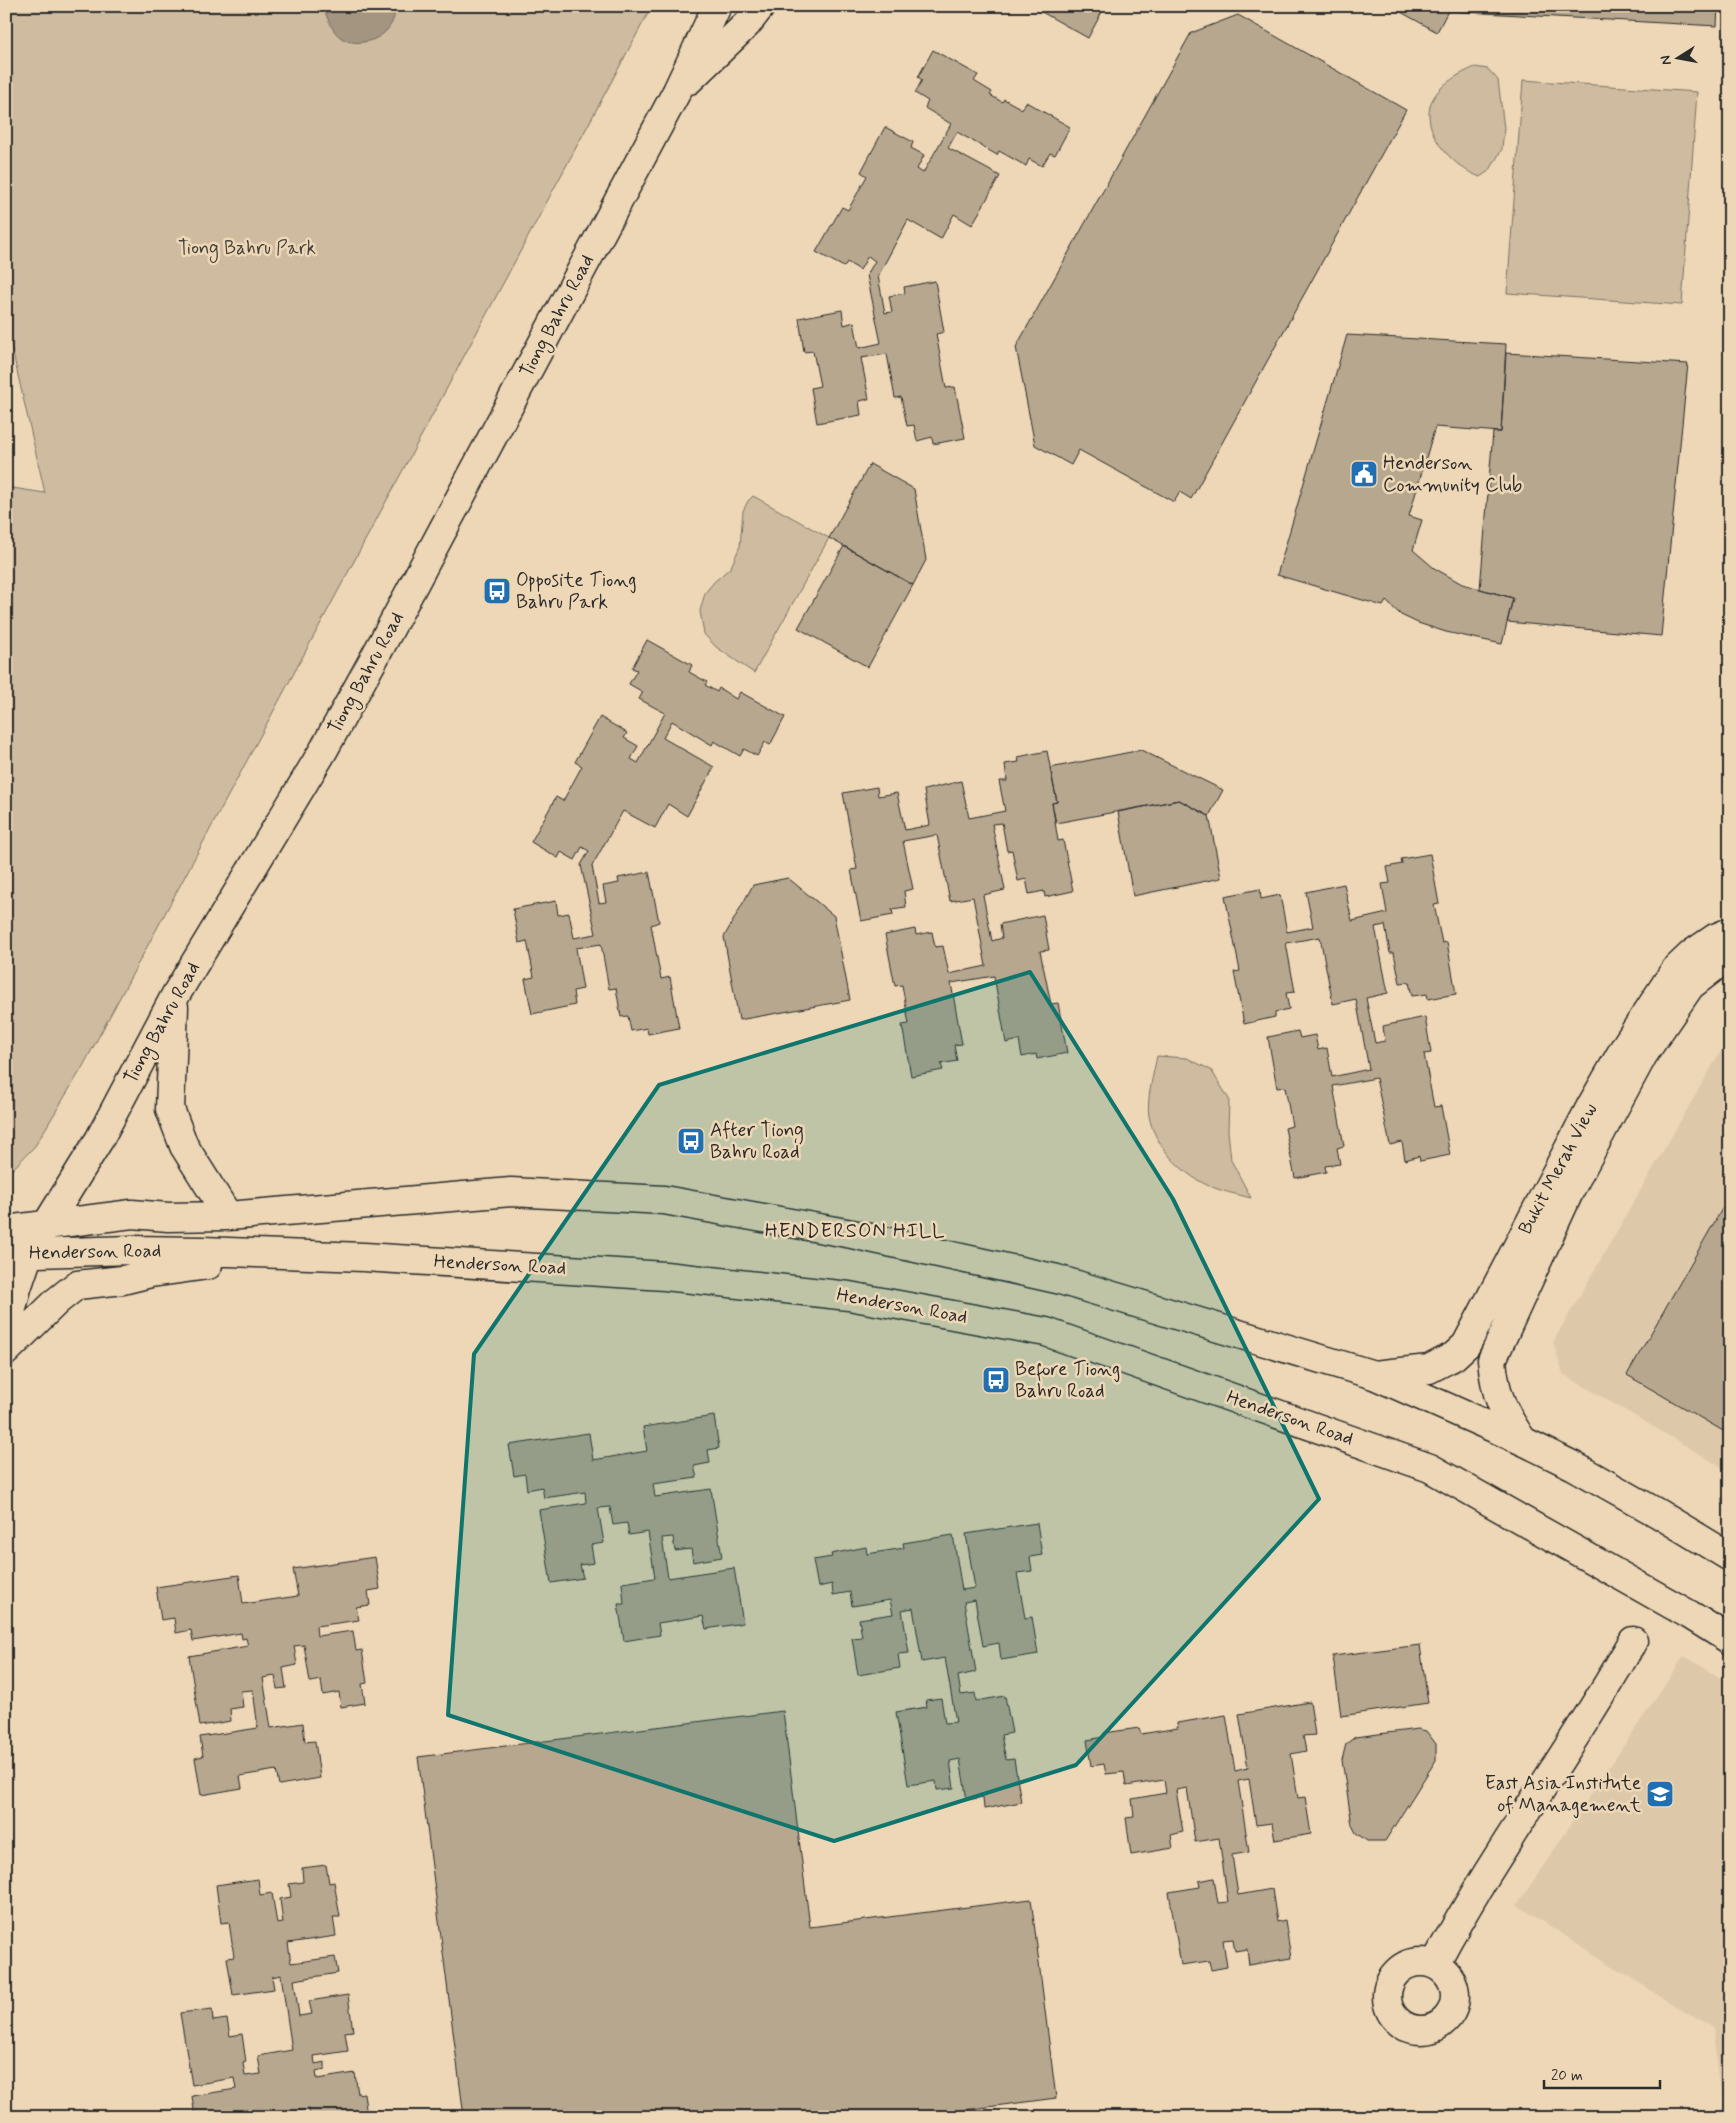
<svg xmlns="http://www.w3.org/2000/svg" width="1736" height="2123" font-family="Mynerve,sans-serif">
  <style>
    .built { fill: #ddc9aa }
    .green { fill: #cebba0; stroke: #7c7366 }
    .water { fill: #a49581; stroke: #746b5f }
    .building { fill: #b7a78f; stroke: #2b2b2b }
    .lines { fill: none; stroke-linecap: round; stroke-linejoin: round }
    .minor-casing { stroke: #2b2b2b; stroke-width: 31 }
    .major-casing { stroke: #2b2b2b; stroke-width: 31 }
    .minor { stroke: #edd7b6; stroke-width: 28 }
    .major { stroke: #edd7b6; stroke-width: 28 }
    .marked { fill: #0f766e; fill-opacity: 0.2; stroke: #0f766e; stroke-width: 4; stroke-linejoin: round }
    .labels { text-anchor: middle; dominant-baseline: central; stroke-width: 5; stroke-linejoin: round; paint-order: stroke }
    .park-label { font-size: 19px; fill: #43413d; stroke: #edd7b6 }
    .street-label { font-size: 19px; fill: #2b2b2b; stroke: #edd7b6 }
    .poi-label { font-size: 19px; fill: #2b2b2b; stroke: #edd7b6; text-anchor: start }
    .neighbourhood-label { font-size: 20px; letter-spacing: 1px; fill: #2b2b2b; stroke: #edd7b6 }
  </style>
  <rect width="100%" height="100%" fill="#edd7b6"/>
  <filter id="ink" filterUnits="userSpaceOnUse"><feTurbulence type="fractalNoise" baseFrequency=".02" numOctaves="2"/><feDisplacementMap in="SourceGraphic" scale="10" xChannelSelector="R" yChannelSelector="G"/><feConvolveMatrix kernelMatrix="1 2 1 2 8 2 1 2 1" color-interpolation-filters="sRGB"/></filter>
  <g filter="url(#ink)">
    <!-- built -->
    <path class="built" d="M1730 1035V1472L1563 1374 1553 1342Z
      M1684 1656 1730 1683V2117H1726L1713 2030 1517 1905Z"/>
    <!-- green -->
    <path class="green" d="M6 6H652L82 1068 35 1146 6 1176V487L45 493 6 323Z
      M1475 67 1488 69 1498 80 1504 128 1502 149 1490 170 1480 177C1455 168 1423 136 1430 106 1435 87 1458 74 1475 67Z
      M1523 80 1697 92 1682 305 1507 293Z
      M753 496 829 538 754 673 716 647 704 634 700 611 705 593 714 582 731 567 740 546 743 511 748 501Z
      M1157 1056 1187 1058 1211 1070 1229 1099 1228 1131 1231 1160 1251 1198C1236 1194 1220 1191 1207 1185 1181 1173 1154 1145 1149 1116 1146 1100 1154 1072 1157 1056Z"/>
    <!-- water -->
    <path class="water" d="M323 6H396C395 15 393 24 386 31 376 42 355 46 343 39 332 33 327 17 323 6Z"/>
    <!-- building -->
    <path class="building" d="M1031 6H1105L1088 38Z
      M1390 6H1718L1717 26 1448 11 1437 32Z
      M1238 15 1406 110 1191 499 1180 492 1174 502 1079 450 1071 465 1035 445 1016 347 1191 33Z
      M933 50 978 75 974 81 992 92 990 95 1002 102 1004 99 1022 109 1026 102 1070 127 1055 155 1050 153 1042 166 1029 159 1026 166 999 151 997 155 957 132 948 148 1000 176 972 225 954 214 941 239 908 220 878 276 885 313 892 312 889 296 905 293 904 287 935 281 944 332 936 334 946 388 955 387 965 438 933 444 932 437 917 441 914 425 907 426 901 397 895 398 887 354 861 358 869 399 859 401 861 415 817 423 811 388 820 386 813 351 804 352 799 318 842 310 844 325 854 322 859 348 881 343 867 275 875 261 868 256 860 270 847 262 844 267 816 252 842 207 848 210 867 176 861 172 885 127 913 142 911 148 924 155 917 169 923 173 951 124 925 108 928 101 915 93 922 80 918 77Z
      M1347 335 1506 344 1501 432 1435 427 1409 516 1422 520 1413 550 1434 568 1462 584 1513 598 1502 644 1446 632 1418 623 1401 615 1386 601 1383 606 1277 575Z
      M1506 353 1688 364 1661 636 1507 622 1513 598 1480 589 1493 432H1501Z
      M870 464 914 489 926 560 913 585 829 538Z
      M844 546 913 585 868 667 798 628Z
      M647 640 692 665 689 672 707 682 705 685 717 692 719 688 736 699 740 692 785 717 770 745 765 742 757 756 744 749 740 756 714 741 712 745 672 721 663 738 714 767 687 816 668 804 655 828 623 811 592 866 599 903 606 902 603 886 619 883 618 878 649 872 659 922 651 925 661 979 670 977 679 1028 648 1034 647 1028 631 1031 628 1016 621 1017 616 988 609 989 601 944 576 948 583 989 573 991 575 1005 532 1014 525 979 534 977 527 941 519 943 513 909 556 901 558 915 569 913 574 938 596 934 581 865 589 851 582 847 575 860 561 852 558 858 531 842 556 797 563 801 582 766 575 762 600 717 627 733 624 738 638 746 631 759 638 763 665 713 639 699 643 692 629 684 637 670 632 668Z
      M1141 750 1223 790 1209 816 1179 800 1056 823 1052 803 1057 802 1050 768Z
      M1047 751 1057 802 1052 803 1058 841 1063 840 1073 891 1045 897 1044 891 1029 894 1026 879 1018 881 1012 850 1007 851 1002 823 992 824 1005 890 983 895 992 941 1002 938 1000 924 1043 915 1049 950 1040 951 1051 1004 1058 1003 1067 1053 1037 1059 1036 1054 1022 1057 1019 1040 1006 1043 994 976 951 983 962 1044 954 1045 957 1061 941 1064 943 1070 911 1076 902 1025 909 1024 902 985 895 986 885 935 915 929 916 935 932 932 935 947 943 946 949 974 986 966 973 897 950 901 937 835 903 841 913 889 904 891 906 907 892 909 893 915 861 921 851 870 857 869 843 793 877 787 878 796 897 793 905 830 930 825 924 790 961 781 969 818 1005 811 999 781H1007L1005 764 1019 762 1018 757Z
      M1179 800 1209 816 1221 878 1133 896 1118 812Z
      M1430 854 1439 904 1434 905 1442 943 1447 942 1456 994 1428 999 1427 994 1412 996 1409 982 1400 983 1394 953H1390L1385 925 1375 927 1388 993 1366 998 1375 1043 1385 1041 1383 1026 1425 1017 1431 1053 1424 1054 1434 1107 1441 1106 1450 1155 1420 1161 1419 1156 1405 1160 1402 1142 1390 1145 1376 1078 1333 1086 1344 1146 1337 1148 1340 1164 1325 1166 1326 1172 1295 1178 1285 1128 1292 1126 1285 1087 1277 1088 1268 1037 1298 1031 1300 1038 1315 1035 1318 1050 1327 1048 1332 1077 1369 1069 1356 999 1333 1004 1320 937 1286 943 1295 992 1286 993 1289 1009 1275 1012V1017L1244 1024 1234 972 1240 971 1225 896 1260 889 1261 899 1280 895 1287 932 1313 927 1306 892 1344 884 1352 921 1361 919 1387 913 1382 884 1390 883 1387 867 1402 864 1401 859Z
      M788 878 834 916 850 1000 739 1020 724 937 753 885Z
      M1730 1195V1435L1627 1375Z
      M714 1416 719 1448 708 1450 710 1463 694 1466 697 1478 653 1484 655 1497 711 1489 722 1557 693 1562 691 1549 675 1551 673 1537 662 1538 668 1578 734 1568 743 1623 706 1629 703 1616 658 1623 660 1635 624 1641 618 1604H624L622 1583 655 1578 648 1532 629 1535 627 1523 613 1525 610 1507 598 1508 604 1543 591 1545 594 1563 580 1565 583 1578 551 1583 539 1510 586 1503 585 1492 544 1498 542 1487 527 1490 525 1474 514 1476 509 1445 589 1433 593 1460 647 1451 643 1427Z
      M1037 1523 1042 1555 1030 1557 1032 1571 1017 1573 1025 1618 1032 1617 1038 1654 1001 1660 999 1643 983 1646 975 1600 964 1602 976 1672 958 1676 961 1695 975 1693 976 1701 1005 1696 1012 1733 1001 1735 1006 1760 1014 1759 1021 1802 984 1809 983 1797 967 1800 960 1759 950 1761 954 1788 937 1790 936 1781 908 1785 896 1712 927 1707 926 1700 941 1698 945 1723 956 1722 945 1658 922 1662 913 1608 902 1610 909 1653 898 1654 900 1668 858 1675 852 1638 862 1637 859 1619 893 1614 890 1600 852 1606 850 1592 833 1595 832 1584 818 1587 813 1560 832 1557 831 1554 866 1547 867 1554 904 1548 903 1543 953 1535 962 1590 975 1588 966 1534Z
      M375 1557 380 1589 368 1591 370 1605 356 1607 359 1620 316 1626 317 1636 353 1631 356 1651 362 1650 367 1683 362 1684 365 1703 341 1707 339 1692 323 1695 321 1680 310 1682 304 1645 294 1646 297 1665 283 1668 286 1688 277 1689 275 1676 263 1678 271 1728 303 1723 305 1742 315 1741 320 1778 279 1785 276 1770 240 1776 242 1788 201 1795 195 1758 203 1756 200 1737 258 1728 253 1690 241 1691 243 1707 230 1709 231 1721 200 1726 189 1656 248 1646 246 1638 242 1639 241 1633 193 1641 191 1630 176 1633 174 1618 161 1620 156 1587 239 1575 243 1604 298 1596 293 1569Z
      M1420 1645 1428 1703 1341 1716 1333 1656Z
      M1310 1702 1315 1735 1303 1736 1306 1751 1291 1754 1298 1798 1305 1797 1311 1834 1275 1840 1272 1823 1256 1825 1249 1779 1238 1781 1249 1852 1232 1855 1238 1895 1272 1889 1277 1922 1285 1920 1291 1958 1249 1965 1247 1949 1235 1951 1233 1939 1223 1940 1227 1967 1211 1970 1209 1961 1181 1965 1169 1892 1200 1887 1199 1881 1214 1878 1218 1903 1228 1902 1219 1838 1195 1842 1187 1788 1176 1790 1183 1832 1171 1835 1173 1848 1131 1855 1126 1818 1134 1817 1132 1799 1166 1793 1164 1780 1126 1786 1124 1772 1106 1774 1104 1764 1091 1766 1087 1740 1104 1737V1733L1139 1728 1141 1734 1178 1728 1177 1723 1226 1715 1235 1771 1248 1768 1239 1714Z
      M783 1711 810 1927 1031 1899 1056 2098 911 2117H464L418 1757Z
      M1418 1729 1426 1731 1436 1744V1760L1385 1841H1367L1356 1833 1352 1825 1342 1760 1346 1744 1355 1737Z
      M326 1865 329 1883 334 1882 340 1917H333L336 1936 288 1943 291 1963 335 1957 338 1973 294 1980 299 2016 312 2014 309 2001 348 1995 353 2031 345 2032 348 2051 314 2056 315 2064 325 2062V2069L316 2071 317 2079 355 2073 358 2094 364 2093 367 2117H310L309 2109 258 2117H195L192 2096 236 2089 234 2078 192 2085 180 2013 212 2009 213 2021 227 2019 230 2036 242 2034 246 2062 243 2063 245 2076 261 2074 258 2056 292 2050 281 1975 272 1977 274 1989 233 1995 227 1958 234 1957 229 1922 221 1923 216 1885 258 1879 260 1895 272 1893 277 1924 283 1923 280 1899 291 1897 289 1884 303 1882 302 1868Z"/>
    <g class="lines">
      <defs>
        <path id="minor" d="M1374 1375 1429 1369 1454 1356 1466 1345 1591 1106 1626 1045 1675 970 1693 953 1715 938 1730 932
          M1523 1441C1503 1412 1495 1395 1492 1360L1570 1190 1643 1055 1690 986 1730 955
          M1387 1996a34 34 0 1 1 68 0a34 34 0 1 1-68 0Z
          M1435 1964C1494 1852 1571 1751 1633 1641"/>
        <path id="major" d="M689 80 747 24 761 6
          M174 1007 170 1109 184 1146 228 1216
          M6 1230 132 1214 168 1217 228 1216 511 1192 664 1200 852 1234 1057 1279 1374 1375 1523 1441 1574 1466 1659 1514 1730 1557
          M6 1254 131 1250 202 1251 364 1257 665 1276 849 1296 1046 1332 1430 1468 1690 1615 1730 1640
          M6 1333 17 1288 29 1253 99 1140 175 996 323 751 383 642 677 91 717 6
          M6 1351 57 1301 77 1285 123 1280 151 1273 208 1265"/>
      </defs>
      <!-- minor casing -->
      <use href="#minor" class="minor-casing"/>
      <!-- major casing -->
      <use href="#major" class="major-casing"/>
      <!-- minor -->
      <use href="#minor" class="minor"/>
      <!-- major -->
      <use href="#major" class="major"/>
    </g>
  </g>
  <!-- marked area -->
  <path class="marked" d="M1030 972 1173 1199 1319 1499 1076 1765 834 1841 448 1715 474 1354 659 1085Z"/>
  <!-- icons -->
  <defs>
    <symbol id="civic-square" viewBox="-11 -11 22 22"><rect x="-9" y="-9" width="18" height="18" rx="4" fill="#1f6fb2" stroke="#edd7b6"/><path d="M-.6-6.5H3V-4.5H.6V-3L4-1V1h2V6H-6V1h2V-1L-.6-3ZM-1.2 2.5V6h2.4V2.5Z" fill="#fff"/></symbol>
    <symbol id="bus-square" viewBox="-11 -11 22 22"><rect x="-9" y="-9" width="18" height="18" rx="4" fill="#1f6fb2" stroke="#edd7b6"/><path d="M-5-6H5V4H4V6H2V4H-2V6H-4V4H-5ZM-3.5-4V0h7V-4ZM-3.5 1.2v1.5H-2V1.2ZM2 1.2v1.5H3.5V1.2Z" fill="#fff"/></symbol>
    <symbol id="university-square" viewBox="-11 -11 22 22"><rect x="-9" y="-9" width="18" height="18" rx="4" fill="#1f6fb2" stroke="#edd7b6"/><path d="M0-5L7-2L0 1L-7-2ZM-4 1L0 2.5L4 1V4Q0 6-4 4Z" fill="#fff"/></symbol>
  </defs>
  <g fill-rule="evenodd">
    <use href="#civic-square" x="1348" y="458" width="32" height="32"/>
    <use href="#bus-square" x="481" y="575" width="32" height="32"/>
    <use href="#bus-square" x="675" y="1125" width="32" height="32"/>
    <use href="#bus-square" x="980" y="1364" width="32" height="32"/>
    <use href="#university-square" x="1644" y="1778" width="32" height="32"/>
  </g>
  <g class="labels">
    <!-- park labels -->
    <g class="park-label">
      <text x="247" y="248">Tiong Bahru Park</text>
    </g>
    <!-- street labels -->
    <g class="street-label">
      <text transform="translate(557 316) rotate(-62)">Tiong Bahru Road</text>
      <text transform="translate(366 673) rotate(-61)">Tiong Bahru Road</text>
      <text transform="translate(162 1023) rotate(-61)">Tiong Bahru Road</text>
      <text transform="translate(1558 1169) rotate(-62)">Bukit Merah View</text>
      <text transform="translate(95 1252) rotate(-1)">Henderson Road</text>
      <text transform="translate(500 1265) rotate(3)">Henderson Road</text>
      <text transform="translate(902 1306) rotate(10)">Henderson Road</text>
      <text transform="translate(1290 1418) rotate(19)">Henderson Road</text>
    </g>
    <!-- poi labels -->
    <g class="poi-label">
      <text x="1383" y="463">Henderson<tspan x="1383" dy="22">Community Club</tspan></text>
      <text x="516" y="580">Opposite Tiong<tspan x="516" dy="22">Bahru Park</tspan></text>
      <text x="710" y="1130">After Tiong<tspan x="710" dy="22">Bahru Road</tspan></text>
      <text x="1015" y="1369">Before Tiong<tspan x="1015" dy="22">Bahru Road</tspan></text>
      <text x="1641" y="1783" text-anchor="end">East Asia Institute<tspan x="1641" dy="22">of Management</tspan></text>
    </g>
    <!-- neighbourhood labels -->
    <g class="neighbourhood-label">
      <text x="855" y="1231">HENDERSON HILL</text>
    </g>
  </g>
  <!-- margin -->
  <rect width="1736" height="2123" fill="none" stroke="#edd7b6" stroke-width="25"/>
  <rect x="12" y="12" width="1711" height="2098" fill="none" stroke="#2b2b2b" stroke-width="2" filter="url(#ink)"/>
  <!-- north arrow -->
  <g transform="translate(1678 58) rotate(259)" stroke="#edd7b6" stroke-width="4" paint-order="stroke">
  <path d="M0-4L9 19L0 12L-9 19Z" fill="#2b2b2b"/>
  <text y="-8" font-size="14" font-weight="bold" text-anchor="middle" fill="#2b2b2b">N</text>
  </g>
  <!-- scale -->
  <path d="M1544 2080v8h116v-8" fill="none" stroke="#2b2b2b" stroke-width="2.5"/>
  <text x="1551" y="2080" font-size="15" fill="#2b2b2b" stroke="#edd7b6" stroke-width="4" paint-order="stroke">20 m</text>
</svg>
